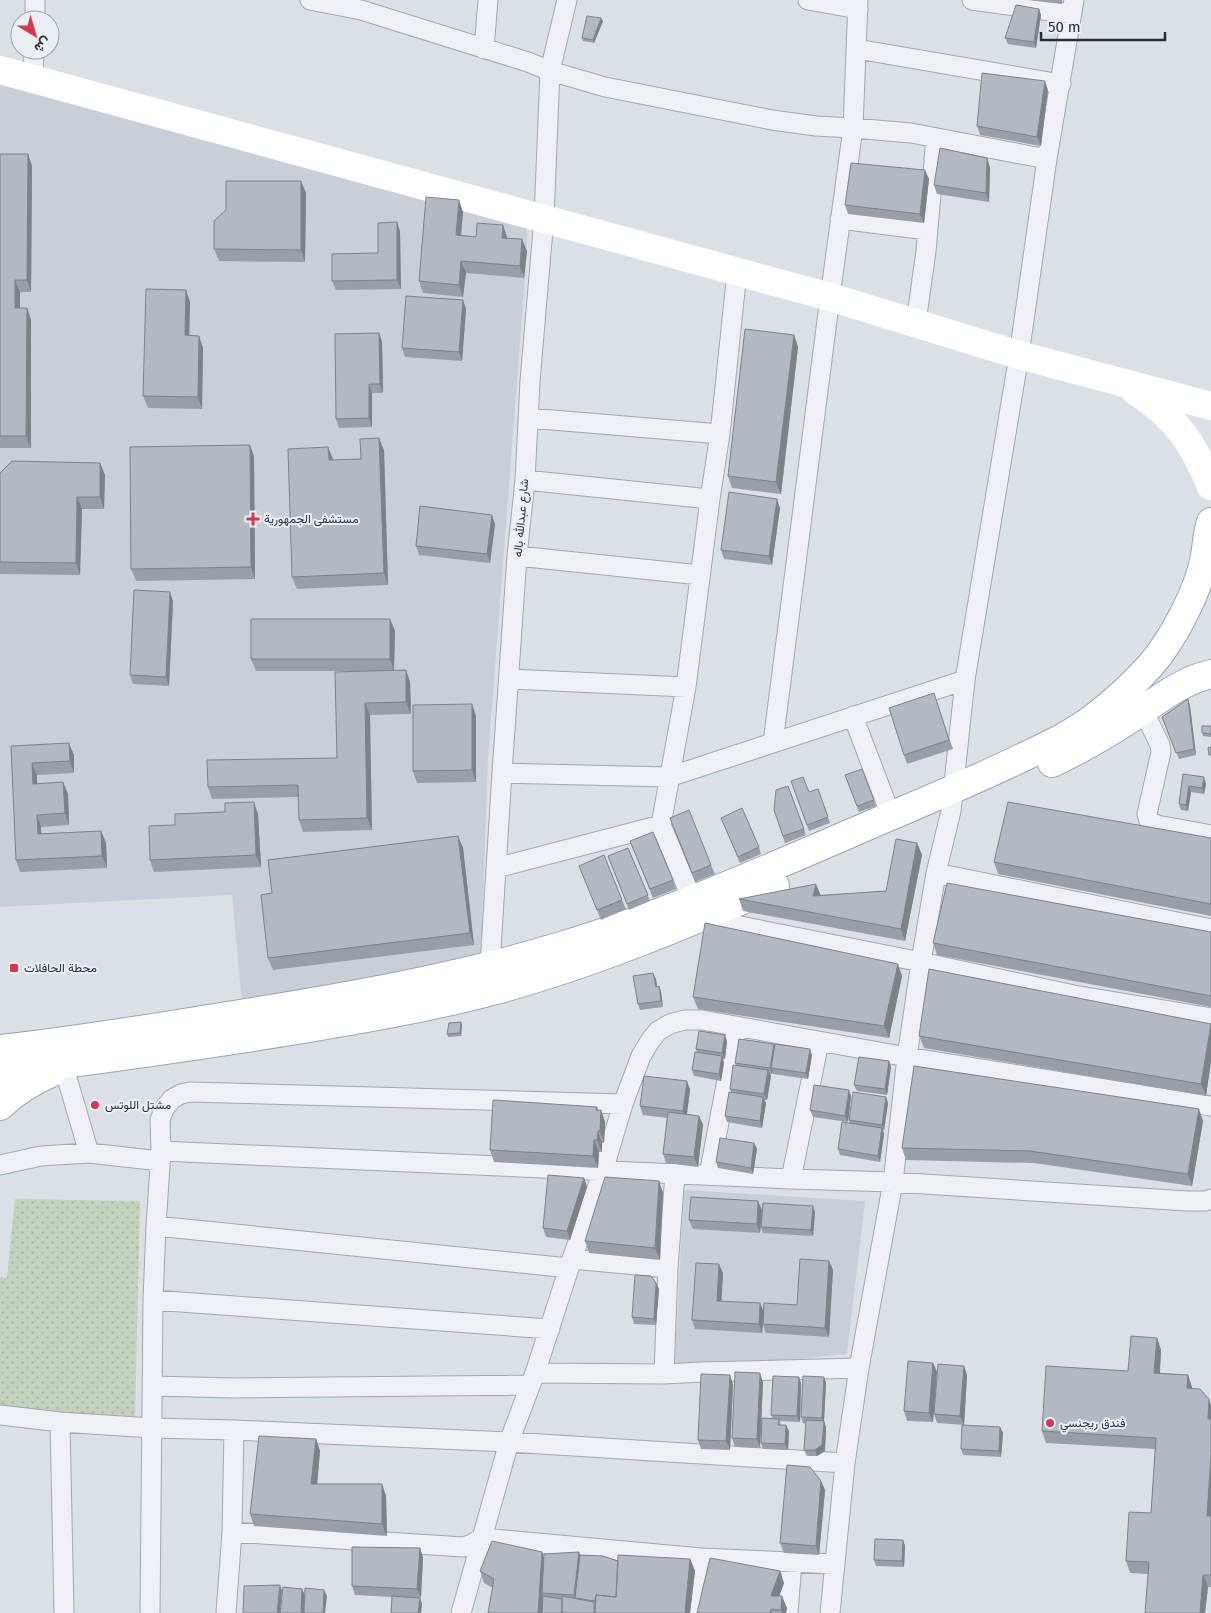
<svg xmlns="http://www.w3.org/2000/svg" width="1211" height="1613" font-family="'Fira Sans',Vazirmatn,sans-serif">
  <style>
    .built { fill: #c9cfd9 }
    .green { fill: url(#green-dots) }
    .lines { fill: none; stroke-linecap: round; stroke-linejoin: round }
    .street-casing { stroke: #a1a7b0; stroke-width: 21 }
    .primary-casing { stroke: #9aa4b3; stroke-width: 30 }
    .street { stroke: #eef0f5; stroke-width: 19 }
    .secondary { stroke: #fff; stroke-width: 28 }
    .primary { stroke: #fff; stroke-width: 28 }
    .wall { fill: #999fa8 }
    .shaded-wall { fill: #7d8288 }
    .building { fill: #b2b9c3; stroke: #7d8288 }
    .poi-dot { fill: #d43851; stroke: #eaeff4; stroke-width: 2 }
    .labels { text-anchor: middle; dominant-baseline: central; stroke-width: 4; stroke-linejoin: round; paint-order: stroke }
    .street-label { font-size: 12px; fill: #252e3d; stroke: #eaeff4 }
    .poi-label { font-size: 12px; fill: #252e3d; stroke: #eaeff4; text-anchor: start }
  </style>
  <defs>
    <pattern id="green-dots" width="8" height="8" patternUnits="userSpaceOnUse" patternTransform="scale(1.25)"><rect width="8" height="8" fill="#c1d1bc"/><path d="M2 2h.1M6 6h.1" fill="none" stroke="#a6b4a2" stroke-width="1.8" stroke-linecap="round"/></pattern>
  </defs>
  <rect width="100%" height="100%" fill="#dbe0e6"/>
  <!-- built -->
  <path class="built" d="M0 81 527 225V251L488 759 481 958 242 1005 232 895 0 907Z
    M684 1190 865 1201 847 1354 674 1372Z"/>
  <!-- green -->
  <path class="green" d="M15 1199 140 1201 135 1420 0 1409V1277L7 1278Z"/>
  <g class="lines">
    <defs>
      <path id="street" d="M310 0 361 10 528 62 550 71 544 218 530 381 525 480 517 556 502 773 490 965
        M567 0 550 71 605 87 772 120 816 126 853 128 911 133 1047 159
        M808 0 858 9
        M972 0 1072 14
        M35 20V0
        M484 49 488 0
        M857 49 1061 84
        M33 79 34 50
        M840 219 927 230
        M916 323 926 251 936 138
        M529 418 720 434
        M525 480 710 499
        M517 556 700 575
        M509 679 686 687 710 499 720 434 737 272
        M1143 710 1160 745 1161 752 1147 814 1149 821 1157 825 1211 835
        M853 716 891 816
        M773 743 830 297 853 128 858 0
        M502 773 669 777 965 680
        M661 825 692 899
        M496 868 661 825 686 687
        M936 873 1211 929
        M700 918 921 962 1074 995 1211 1018
        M64 1068 89 1153
        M161 1151 791 1179 893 1182 1187 1201H1206L1211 1199
        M0 1165 41 1156 89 1153 160 1161
        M709 1175 737 1027
        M791 1179 819 1042
        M156 1226 569 1268
        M572 1259 668 1268
        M153 1300 550 1329
        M535 1373 664 1374 702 1372 859 1368
        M664 1374 668 1268 675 1173
        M153 1386 233 1388 530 1385
        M0 1415 60 1422 152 1428 234 1430 509 1442 845 1463
        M60 1422 64 1613
        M232 1532 463 1547 472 1544 482 1538 701 1558 835 1564
        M150 1613 153 1300 156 1226 161 1151 160 1120 164 1109 172 1099 181 1094 190 1092 623 1104
        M226 1613 232 1532 234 1430
        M461 1613 509 1442 535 1373 572 1259 603 1171 623 1104 641 1056 650 1041 658 1031 670 1024 684 1020H702L907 1057 1211 1106
        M697 1613 701 1558
        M788 1613 792 1562
        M830 1613 845 1463 859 1368 893 1182 907 1057 921 962 936 873 951 811 965 680 1019 355 1047 159 1074 0"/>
      <path id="primary" d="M1052 763C1080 750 1107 734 1133 717 1158 700 1181 681 1211 674
        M0 1049C76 1041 152 1028 227 1016 340 998 452 979 561 946 672 912 779 864 886 818 928 800 971 782 1013 762 1040 749 1068 737 1092 719 1113 703 1132 686 1149 667 1172 642 1199 590 1205 556 1207 545 1207 533 1211 522
        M0 1073C113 1057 226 1043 338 1023 391 1014 444 1004 496 990 592 964 684 925 775 886
        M0 1106C16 1091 30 1082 51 1073"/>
    </defs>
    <!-- street casing -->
    <use href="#street" class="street-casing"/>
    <!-- primary casing -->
    <use href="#primary" class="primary-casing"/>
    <!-- street -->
    <use href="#street" class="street"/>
    <!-- secondary -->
    <path class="secondary" d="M0 70 830 297 1019 355 1211 406
      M1135 391C1176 417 1193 443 1211 486"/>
    <!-- primary -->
    <use href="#primary" class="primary"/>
  </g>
  <!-- wall -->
  <path class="wall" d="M1027 0H1062V4Z
    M1039 9 1041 15 1036 48 1008 44 1005 38Z
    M603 21 594 43 583 41 582 38Z
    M1048 90 1041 146 980 135 977 126Z
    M0 154H28L32 166 31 292H20V308H27L31 320V448H0Z
    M987 158 990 168 989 202 937 194 934 185Z
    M929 179 924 223 848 214 845 205Z
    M306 193 305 262 219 261 214 249Z
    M463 212 461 235 476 237 503 225 507 238 527 251 524 278 466 273 463 297 423 293 419 281Z
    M400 231 401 289 336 290 332 281 378 253Z
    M186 290 190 302 189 335 199 336 203 348 202 409 148 408 143 396Z
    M463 300 466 309 462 361 405 357 402 348Z
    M379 333 382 342 383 393H372V427L339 428 336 419Z
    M794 335 798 347 781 494 732 488 728 476Z
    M250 445 254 457 255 579 136 581 131 569Z
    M384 450 388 585 297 589 292 577 333 459V460L361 459Z
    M100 463 105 475 104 509H82L80 575 0 574V473Z
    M780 508 772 565 724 559 721 550Z
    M495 524 490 563 419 555 416 546Z
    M173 601 169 686 133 684 130 675Z
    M390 619 395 631 394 670H406L410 682 411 714 370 715 372 830 303 832 299 820V797L212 799 208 787 337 758 369 671H256L251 659Z
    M1188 699 1190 706 1196 755 1179 759 1162 717Z
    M937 702 953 749 907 764 904 755Z
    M476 716V782L417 783 413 771Z
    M1211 726V737L1203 736 1202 733Z
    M11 746 74 755V773L37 775V784L63 782 68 794 69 825 41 827V834L101 831 106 843 107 868 20 872 16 860Z
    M862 769 876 806 859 812 845 775Z
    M1183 774 1206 784 1204 794 1191 792 1188 811 1181 810 1179 804Z
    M791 781 809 792 818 789 830 823 809 831Z
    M788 786 806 835 785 843 774 810Z
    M258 814 261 867 154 872 150 860 175 825Z
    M721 818 759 847 761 854 740 863Z
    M673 827 711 865 715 874 695 882Z
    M458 836 463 848 474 945 273 970 268 958 272 893Z
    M1211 838V916L998 874 994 862Z
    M630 841 673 880 676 889 653 898Z
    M917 843 922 855 905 941 743 911 739 899 821 895 886 891Z
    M628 848 650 901 629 910 608 856Z
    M579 866 622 900 626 909 601 920Z
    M1211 932V1007L937 955 933 943Z
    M902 976 889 1038 698 1009 693 997Z
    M656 979 657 986H659L661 992 663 1007 640 1010 638 1004Z
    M1211 1024V1061L1206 1096 924 1048 919 1036Z
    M462 1025 461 1036 448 1037 447 1034Z
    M727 1041 725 1059H723L724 1063 721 1081 694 1076 692 1070 697 1053 696 1049Z
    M774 1044 775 1046 812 1055 808 1079 773 1074V1072L772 1074H770L771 1076 767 1100H764L766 1103 762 1128 727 1122 725 1116 731 1092 730 1089 736 1065 735 1063Z
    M889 1061 891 1067 887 1095 857 1091 854 1085Z
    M687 1081 690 1090 687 1114 699 1116 703 1125 698 1167 666 1163 663 1154 667 1118 643 1115 640 1106Z
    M851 1096 848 1122 813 1117 810 1110Z
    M886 1097 888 1103 883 1131 884 1134 880 1162 840 1155 838 1149 850 1123 849 1120Z
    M601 1110 605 1122 604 1143H602V1152H599L598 1168 494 1162 490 1150Z
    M1203 1121 1192 1186 1034 1163 906 1160 902 1148Z
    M754 1143 757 1149 753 1174 718 1168 716 1162Z
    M584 1178 587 1187 570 1240 546 1237 543 1228Z
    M659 1181 663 1193 660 1260 589 1253 585 1241Z
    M762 1210 760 1233 693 1229 689 1220Z
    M815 1212 813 1236 763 1233 761 1227Z
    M829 1261 833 1270 829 1337 766 1333 763 1324 762 1333 695 1329 692 1320 723 1273 721 1301 763 1312 797 1305Z
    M659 1289 656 1325 634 1324 632 1317Z
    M1157 1338 1161 1350 1160 1373 1188 1375 1192 1388 1211 1405V1587H1208L1205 1613H1145L1148 1574 1130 1573 1126 1561 1151 1513 1155 1449 1046 1443 1042 1431 1128 1371Z
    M933 1363 937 1372 933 1422 907 1421 904 1411Z
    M964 1366 967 1375 964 1425 937 1423 934 1414Z
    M824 1377 826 1383 824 1421 826 1427 825 1451 817 1456H807L804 1450 806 1424 803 1423 801 1417Z
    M763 1382 760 1448 735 1447 732 1438Z
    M801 1383 800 1422 780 1421 781 1425 789 1431 788 1450 763 1449 761 1443 773 1419 771 1415Z
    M733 1384 730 1450 701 1449 698 1440Z
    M1000 1427 1003 1433 1001 1457 963 1455 961 1449Z
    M316 1439 320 1451 317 1484H382L386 1496 387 1536 254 1526 250 1514Z
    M821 1481 825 1490 819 1555 784 1553 780 1543Z
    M903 1540 905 1546 904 1567 876 1566 874 1560Z
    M420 1548 423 1558 420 1598 422 1604 421 1613H391L392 1597 355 1595 352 1586Z
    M579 1552 580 1555 618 1561 690 1559 695 1571 690 1613H488L493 1588 484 1583 480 1571 544 1557Z
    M784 1583 779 1596 787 1608 786 1613H697Z"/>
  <!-- shaded-wall -->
  <path class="shaded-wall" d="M1039 9 1041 15 1036 48 1034 42Z
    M601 18 603 21 594 43 593 40Z
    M1045 81 1048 90 1041 146 1037 137Z
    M28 154 32 166 31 292 27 280Z
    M987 158 990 168 989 202 986 193Z
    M925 170 929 179 924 223 920 214Z
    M301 181 306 193 305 262 301 250Z
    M459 200 463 212 460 247 456 235Z
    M397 222 400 231 401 289 397 280Z
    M503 225 507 237 506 250 502 238Z
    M522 239 527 251 524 278 520 266Z
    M461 261 466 273 463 297 459 285Z
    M15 280 20 292V320L15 308Z
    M186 290 190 302 189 347 185 335Z
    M463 300 466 309 462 361 459 352Z
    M27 308 31 320V448L26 436Z
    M379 333 382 342 383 393 380 384Z
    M794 335 798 347 781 494 776 482Z
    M199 336 203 348 202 409 198 397Z
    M369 384 372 393V427L369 418Z
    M379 438 384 450 388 585 384 573Z
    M250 445 254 457 255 579 251 567Z
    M328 447 333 459V472L329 460Z
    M100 463 105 475 104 509 100 497Z
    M77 497 82 509 80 575 76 563Z
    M777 499 780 508 772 565 769 556Z
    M492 515 495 524 490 563 487 554Z
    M170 592 173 601 169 686 166 677Z
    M390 619 395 631 394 671 390 659Z
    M406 670 410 682 411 714 406 702Z
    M1188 699 1190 706 1196 755 1194 749Z
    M365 703 370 715 372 830 367 818Z
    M472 704 476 716V782L472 770Z
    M69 743 74 755V773L70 761Z
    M32 763 37 775V796L33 784Z
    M1204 777 1206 784 1204 794 1202 788Z
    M63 782 68 794 69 825 65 813Z
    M1189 786 1191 792 1188 811 1186 805Z
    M254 802 258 814 261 867 256 855Z
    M37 815 41 827 42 846 38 834Z
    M101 831 106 843 107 868 102 856Z
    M458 836 463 848 474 945 470 933Z
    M917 843 922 855 905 941 901 929Z
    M816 884 821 896H813Z
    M898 964 902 976 889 1038 884 1026Z
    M653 973 656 979 658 993 656 987Z
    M659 986 661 992 663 1007 661 1001Z
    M461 1022 462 1025 461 1036 460 1033Z
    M1211 1024V1061L1206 1096 1201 1084Z
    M725 1035 727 1041 725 1059 722 1053Z
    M774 1044 776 1050 771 1068 773 1072 772 1074 770 1068Z
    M810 1049 812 1055 808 1079 806 1073Z
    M722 1056 724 1063 721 1081 719 1074Z
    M889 1061 891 1067 887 1095 885 1089Z
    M768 1070 771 1076 767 1100 764 1094Z
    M687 1081 690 1090 686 1120 683 1111Z
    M849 1090 851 1096 848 1122 845 1116Z
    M763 1097 766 1103 762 1128 760 1121Z
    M886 1097 888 1103 884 1131 882 1125Z
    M597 1107 601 1117V1110L605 1122 604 1143 600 1131 596 1110Z
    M1199 1109 1203 1121 1192 1186 1188 1174Z
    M699 1116 703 1125 698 1167 694 1157Z
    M882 1128 884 1134 880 1162 878 1156Z
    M598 1131 602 1143V1152L597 1140Z
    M594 1140 599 1152 598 1168 593 1156Z
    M754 1143 757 1149 753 1174 751 1168Z
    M584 1178 587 1187 570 1240 567 1231Z
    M659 1181 663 1193 660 1260 655 1248Z
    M758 1201 762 1210 760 1233 757 1224Z
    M813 1206 815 1212 813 1236 811 1230Z
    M829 1261 833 1270 829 1337 825 1328Z
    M719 1264 723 1273 721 1310 717 1301Z
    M656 1283 659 1289 656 1325 654 1319Z
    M760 1303 764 1312 762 1333 759 1324Z
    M1157 1338 1161 1350 1159 1385 1154 1373Z
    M933 1363 937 1372 933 1422 929 1413Z
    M964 1366 967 1375 964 1425 960 1416Z
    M760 1373 763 1382 760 1448 757 1439Z
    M730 1375 733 1384 730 1450 726 1441Z
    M1188 1375 1192 1387 1191 1400 1187 1388Z
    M799 1377 801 1383 800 1422 797 1416Z
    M824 1377 826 1383 824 1421 826 1427 825 1451 817 1456 815 1450 824 1424 822 1418Z
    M1209 1399 1211 1405V1428L1208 1419Z
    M786 1425 789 1431 788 1450 785 1444Z
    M1000 1427 1003 1433 1001 1457 999 1451Z
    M316 1439 320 1451 316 1496 311 1484Z
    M1211 1454V1527L1207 1516Z
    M821 1481 825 1490 819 1555 816 1546Z
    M382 1484 386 1496 387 1536 382 1524Z
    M903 1540 905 1546 904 1567 902 1561Z
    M420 1548 423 1558 421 1598 417 1589Z
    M542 1552 546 1564 542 1593 544 1599 543 1613H538Z
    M579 1552 582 1561 576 1599 574 1595Z
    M690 1559 695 1571 690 1613H685Z
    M780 1571 784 1583 775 1608 771 1596Z
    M1203 1575 1208 1587 1205 1613H1200Z
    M280 1585 282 1591 280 1613H277Z
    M302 1589 305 1595 304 1613H301Z
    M324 1590 327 1596 325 1613H323Z
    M782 1596 787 1608 786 1613H783L781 1610Z
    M420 1598 422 1604 421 1613H418Z"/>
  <!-- building -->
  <path class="building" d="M1016 5 1039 9 1034 42 1005 38Z
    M587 16 601 18 593 40 582 38Z
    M982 73 1045 81 1037 137 977 126Z
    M940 148 987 158 986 193 934 185Z
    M0 154H28L27 280H15V308H27L26 436H0Z
    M851 163 925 170 920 214 845 205Z
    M226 181H301V250L214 249V221L226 210Z
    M426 197 459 200 456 235 476 237 477 223 503 225 502 238 522 239 520 266 461 261 459 285 419 281Z
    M397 222V280L332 281V254L378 253V223Z
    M146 289 186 290 185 335 199 336 198 397 143 396Z
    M406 296 463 300 459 352 402 348Z
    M745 329 794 335 776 482 728 476Z
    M379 333 380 384H369V418L336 419 335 334Z
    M379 438 384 573 292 577 288 449 328 447 329 460 361 459 360 439Z
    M250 445 251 567 131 569 130 447Z
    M12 461 100 463V497H77L76 563 0 562V473Z
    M729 492 777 499 769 556 721 550Z
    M420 506 492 515 487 554 416 546Z
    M134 590 170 592 166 677 130 675Z
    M251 619H390V659H251Z
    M406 670V702L365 703 367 818 299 820 298 785 208 787 207 760 337 758 335 672Z
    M934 693 949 740 904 755 889 708Z
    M1188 699 1194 749 1176 753 1162 717Z
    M472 704V770L413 771V705Z
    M1202 726H1211V734L1202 733Z
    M69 743 70 761 32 763 33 784 63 782 65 813 37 815 38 834 101 831 102 856 16 860 11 746Z
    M1211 747V755H1209L1208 748Z
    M862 769 874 800 857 806 845 775Z
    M1183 774 1204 777 1202 788 1189 786 1186 805 1179 804Z
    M803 777 809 792 818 789 828 817 807 825 791 781Z
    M788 786 804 829 783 836 774 810 776 790Z
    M254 802 256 855 150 860 149 826 175 825V814L225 812V803Z
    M1008 802 1211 838V904L994 862Z
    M742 808 759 847 738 857 721 818Z
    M689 810 711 865 692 873 670 818Z
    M653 832 673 880 650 889 630 841Z
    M458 836 470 933 268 958 261 895 272 893 268 860Z
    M896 839 917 843 901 929 739 899 816 884 813 896 886 891Z
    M628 848 648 895 627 904 608 856Z
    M604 855 622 900 597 910 579 866Z
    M947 883 1211 932V996L933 943Z
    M705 923 898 964 884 1026 693 997Z
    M929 969 1211 1024 1201 1084 919 1036Z
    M653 973 656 987 659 986 661 1001 638 1004 633 976Z
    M461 1022 460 1033 447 1034 449 1023Z
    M699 1031 725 1035 722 1053 696 1049Z
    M739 1039 774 1044 770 1068 735 1063Z
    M775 1044 810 1049 806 1073 771 1068Z
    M695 1052 722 1056 719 1074 692 1070Z
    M859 1057 889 1061 885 1089 854 1085Z
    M733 1065 768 1070 764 1094 730 1089Z
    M914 1066 1199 1109 1188 1174 1030 1151 902 1148Z
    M644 1076 687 1081 683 1111 640 1106Z
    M814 1085 849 1090 845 1116 810 1110Z
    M729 1092 763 1097 760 1121 725 1116Z
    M853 1092 886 1097 882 1125 849 1120Z
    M493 1100 597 1107 596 1110H601L600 1131H598L597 1140H594L593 1156 490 1150Z
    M668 1112 699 1116 694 1157 663 1154Z
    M842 1122 882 1128 878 1156 838 1149Z
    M720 1138 754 1143 751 1168 716 1162Z
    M548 1175 584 1178 567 1231 543 1228Z
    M605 1177 659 1181 655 1248 585 1241Z
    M691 1197 758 1201 757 1224 689 1220Z
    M763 1203 813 1206 811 1230 761 1227Z
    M800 1259 829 1261 825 1328 763 1324 764 1303 797 1305Z
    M696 1263 719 1264 717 1301 760 1303 759 1324 692 1320Z
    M635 1275 651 1276 656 1283 654 1319 632 1317Z
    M1131 1336 1157 1338 1154 1373 1188 1375 1187 1388 1200 1389 1209 1399 1208 1419H1211V1454L1207 1516H1211V1575H1203L1200 1613H1145L1149 1562 1126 1561 1129 1512 1151 1513 1156 1438 1042 1431 1046 1366 1128 1371Z
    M908 1361 933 1363 929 1413 904 1411Z
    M938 1364 964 1366 960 1416 934 1414Z
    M735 1372 760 1373 757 1439 732 1438Z
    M701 1374 730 1375 726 1441 698 1440Z
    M773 1376 799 1377 797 1416 771 1415Z
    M803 1376 824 1377 822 1418 801 1417Z
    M762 1418 779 1419 778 1425H786L785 1444 761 1443Z
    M806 1420 824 1421 822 1445 815 1450H804Z
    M962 1425 1000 1427 999 1451 961 1449Z
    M259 1436 316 1439 311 1484H382V1524L250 1514Z
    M787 1465 810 1467 821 1481 816 1546 780 1543Z
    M875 1539 903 1540 902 1561 874 1560Z
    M492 1541 542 1552 538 1613H488L494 1579 480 1571Z
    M352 1547 420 1548 417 1589 352 1586Z
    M579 1552 574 1595 542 1593 544 1554Z
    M580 1555 603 1556 618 1561 616 1597 596 1595 595 1601 575 1598Z
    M618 1555 690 1559 685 1613H595L596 1595 616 1597Z
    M710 1558 780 1571 771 1596H782L781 1610 771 1609 770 1613H697Z
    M280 1585 277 1613H243L244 1586Z
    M283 1587 302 1589 301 1613H280Z
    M305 1588 324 1590 323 1613H304Z
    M392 1596 420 1598 418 1613H391Z
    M543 1596 562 1599V1613H542Z
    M562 1596 594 1602V1613H562Z"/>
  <!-- markers -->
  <g class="poi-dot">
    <path d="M250.5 511.5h5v5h5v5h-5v5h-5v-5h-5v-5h5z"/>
    <rect x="9" y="963" width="10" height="10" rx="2.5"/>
    <circle cx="95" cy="1105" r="5"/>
    <circle cx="1050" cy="1423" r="5"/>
  </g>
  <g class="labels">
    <!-- street labels -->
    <g class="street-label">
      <text transform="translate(521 518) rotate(-85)">شارع عبدالله باله</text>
    </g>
    <!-- poi labels -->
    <g class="poi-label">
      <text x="264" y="519">مستشفى الجمهورية</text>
      <text x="24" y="968">محطة الحافلات</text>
      <text x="105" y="1105">مشتل اللوتس</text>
      <text x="1060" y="1423">فندق ريجنسي</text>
    </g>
  </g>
  <!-- north arrow -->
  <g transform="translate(35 35) rotate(142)"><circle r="24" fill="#eaeff4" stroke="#9ba2ab"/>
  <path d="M0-4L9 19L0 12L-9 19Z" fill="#d43851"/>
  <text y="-8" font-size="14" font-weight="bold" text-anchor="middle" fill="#252e3d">ش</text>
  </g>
  <!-- scale -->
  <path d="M1041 32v8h124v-8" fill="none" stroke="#252e3d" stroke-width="2.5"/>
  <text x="1048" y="32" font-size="15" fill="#252e3d" stroke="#eaeff4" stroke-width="4" paint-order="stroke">50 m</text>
</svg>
